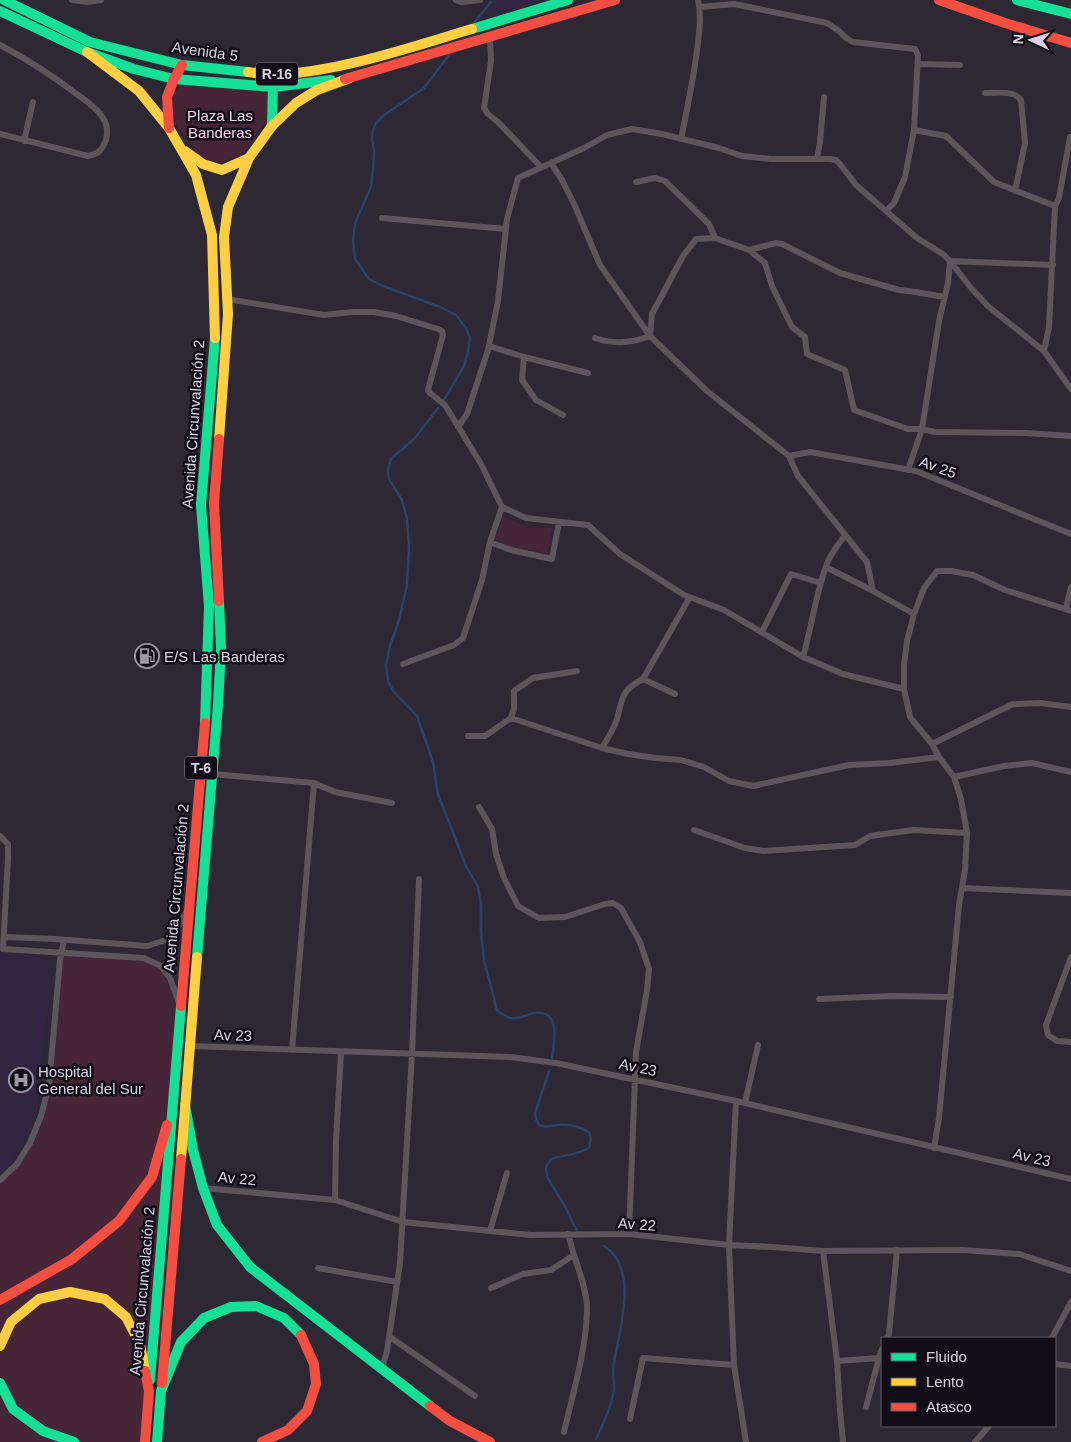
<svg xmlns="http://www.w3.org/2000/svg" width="1071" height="1442" font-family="Helvetica,sans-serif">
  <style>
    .built { fill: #322541 }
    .green { fill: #462536 }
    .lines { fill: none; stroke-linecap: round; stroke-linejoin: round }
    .stream { stroke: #2c4364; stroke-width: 2.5 }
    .street { stroke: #5c565c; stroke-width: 6 }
    .fast { stroke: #16e098; stroke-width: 10 }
    .slow { stroke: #ffcf43; stroke-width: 10 }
    .jam { stroke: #f24e42; stroke-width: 10 }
    .labels { text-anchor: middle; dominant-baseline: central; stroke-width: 5; stroke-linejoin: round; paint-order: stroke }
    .shield { fill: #120e19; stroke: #9e99a7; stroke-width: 1 }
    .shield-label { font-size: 14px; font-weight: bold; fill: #dad4e4 }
    .street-label { font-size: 15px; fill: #dad4e4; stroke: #120e19 }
    .park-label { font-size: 15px; fill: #f8d8e4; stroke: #120e19 }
    .poi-label { font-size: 15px; fill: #dad4e4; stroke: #120e19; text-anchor: start }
  </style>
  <rect width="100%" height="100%" fill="#2d2834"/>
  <!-- built -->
  <path class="built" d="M497 0H546L483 17Z
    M0 952 32 955 46 959 52 969 39 1098 37 1110 25 1141 11 1163 0 1174Z"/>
  <!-- green -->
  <path class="green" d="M181 85 269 92V99L265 124 250 145 238 157 218 163 201 158 179 129 172 112V96Z
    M503 516 529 528H552L547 553 512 547 495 540Z
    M62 953 144 958 161 966 181 1009 145 1442H0V1180L30 1143 49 1085Z"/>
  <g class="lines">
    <!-- stream -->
    <path class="stream" d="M472 25 491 2
      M444 400 464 366 468 351 470 338 466 328 456 315 440 307 383 286 369 279 355 259 353 241 355 223 371 187 373 171 374 150 372 139 373 131 376 123 384 115 424 88 452 51
      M438 408 415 438 391 459 388 471 389 479 402 500 407 519 409 546 407 585 399 620 390 646 386 665 388 682 394 692 417 716 433 762 438 794 466 866 478 887 481 905V931L484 960 497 1010C501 1013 506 1017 510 1018 519 1020 525 1015 534 1013 562 1009 554 1042 552 1058
      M549 1071 535 1113C537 1131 545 1126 558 1125 569 1124 580 1127 589 1132L591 1139 589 1148C578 1155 563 1155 551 1159L546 1167 547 1177 566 1208 578 1233
      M596 1439C603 1424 612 1406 614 1389 614 1380 612 1371 614 1362 620 1330 639 1267 604 1246"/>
    <!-- street -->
    <path class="street" d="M72 0 87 2 101 0
      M456 0 461 2 480 0
      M700 7 734 4 827 23 839 31 846 38 853 42 915 49 918 55 914 130 905 177 894 203 886 211
      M490 37 491 61 484 108 488 114 498 122 541 167
      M0 45C27 59 53 76 78 95 86 101 97 108 103 118 107 124 108 132 106 140 102 150 99 154 88 156L0 134
      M918 64 960 65
      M985 93C997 93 1014 90 1021 100L1025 143 1015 191
      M914 130 946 136 994 182 1055 206
      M681 139C687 110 693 80 697 51 699 34 702 17 698 0
      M24 141 33 102
      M817 159 820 142 824 97
      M551 163 562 180 575 206 600 265 650 336 707 391 789 456 798 476 867 562 873 591
      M636 182 655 178 665 181 709 224 715 238
      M382 218 506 229
      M749 250 776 243 782 244 840 273 899 290 916 292 944 297
      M227 299 324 315 352 312H374L396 316 438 329 442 331 443 335 428 390 430 393 445 405 481 464 502 507 490 542 482 580 463 638 454 645 403 664
      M595 338C615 345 632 343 650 336L652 314 683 256 696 239 715 238 749 250 765 263 772 286 792 327 805 337 807 354 845 370 854 410 908 429H922L935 432 1025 433 1071 436
      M489 346 524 357 522 380 536 400 563 415
      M1044 351 1049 327 1055 206 1059 198 1070 137
      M524 357 588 373
      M458 427 467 414 488 350 498 301 507 219 518 178 584 148 607 135 632 129 662 134 719 148 742 156 771 159H830L836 160 840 164 856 185 917 238 943 254 950 261 971 288 989 307 1044 351 1071 389
      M789 456 810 452 916 471 1071 534
      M908 470 922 429 939 321 948 283 950 261 1053 265
      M502 507 526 518 588 525 620 554 684 595 724 610 803 657 843 674 904 689 910 717 932 744 939 757 954 777 961 799 967 833 965 870 959 905 939 1118 934 1148
      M490 542 511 550 552 559 559 522
      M826 567 873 591 914 614
      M1066 609 1071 587
      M762 632 791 574 821 583
      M803 657C812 626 816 591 828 561 832 552 840 543 845 535
      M904 689V665L907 641 914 614 924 588 937 571H951L973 575 1005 590 1071 611
      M675 694 643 679 690 597
      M511 718 602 748 628 754 656 758 681 760 704 767 729 781 753 786 849 765 890 763 939 757
      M468 736H485L511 718 514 709V691L533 678 577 671
      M932 744 1013 704 1040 703 1071 707
      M602 748C607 739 614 729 617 719 623 698 620 691 643 679
      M212 774 314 783 292 1050
      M954 777 1004 766 1032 763 1071 772
      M314 783 335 792 392 803
      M479 807 492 829 496 854 504 878 518 906 539 918 565 917 605 904 613 903 621 908 640 942 649 969 647 990 636 1052 629 1234
      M694 830 745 848 763 851 855 845 870 836 913 830 967 833
      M0 836 8 844V858L3 949 144 958 161 966 170 978 179 1003
      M962 888 1071 893
      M5 937 55 939 147 946 166 940 178 927 188 909
      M1071 957 1046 1025 1048 1035 1057 1041 1071 1042
      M819 999 892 996 951 997
      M190 1046 510 1057 556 1063 736 1101 1071 1179
      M736 1101 729 1245 734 1365 746 1442
      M745 1103 758 1045
      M0 1180 17 1164 30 1143 41 1116 49 1085 60 960 64 940
      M203 1188 335 1200 403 1222 531 1235 629 1234 729 1245 772 1247 823 1251 963 1250 1019 1254 1071 1271
      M335 1200 336 1141 341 1052
      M490 1231 507 1173
      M823 1251 837 1361 840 1410 843 1442
      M318 1268 397 1282
      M491 1288 523 1274 551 1270 574 1255 568 1234
      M390 1337 475 1396
      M887 1338 889 1334 897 1250
      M1052 1338 1071 1302
      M837 1361 879 1358
      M1055 1364 1071 1366
      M382 1368 387 1351 400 1263 412 1054 419 879
      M866 1407 879 1358 882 1349
      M630 1419 643 1358 734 1365
      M564 1432C573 1393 586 1350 587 1311 588 1295 579 1270 574 1255
      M975 1442 989 1426"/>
    <!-- fast -->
    <path class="fast" d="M4 0 90 42 182 65 248 72
      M1017 0 1071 14
      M0 11 87 52 134 69 174 79 273 87 331 80
      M472 29 568 0
      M272 126 273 80
      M205 723 209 606 201 505 215 338
      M197 957 218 705 221 648 219 601
      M185 1105 193 1150 203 1188 217 1225 250 1267 430 1406
      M150 1380 181 1006
      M0 1383 13 1409 43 1431 74 1442
      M157 1442 161 1391 181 1342 204 1318 231 1307 256 1306 284 1318 301 1335"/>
    <!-- slow -->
    <path class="slow" d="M87 52 139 91 169 128 196 175 212 235 215 338
      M248 72C257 73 266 75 275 75 342 71 408 48 472 29
      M185 151 203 164 222 170 249 158
      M219 439 228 314 224 237 228 207 249 158 272 126 296 103 317 90 350 78
      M181 1159 197 957
      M0 1346 11 1322 39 1299 70 1292 105 1299 126 1317 140 1344 145 1371"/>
    <!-- jam -->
    <path class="jam" d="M939 0 1005 23 1071 43
      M345 79 615 0
      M169 128 167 97 174 79 182 65
      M219 439 214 503 219 601
      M181 1006 205 723
      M0 1300 72 1259 119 1221 152 1177 167 1125
      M162 1383 181 1159
      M430 1406 450 1421 490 1442
      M145 1442 149 1391 145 1371
      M262 1442 288 1430 307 1411 316 1384 314 1364 301 1335"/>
  </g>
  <!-- icons -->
  <defs>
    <symbol id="fuel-ring" viewBox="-11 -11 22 22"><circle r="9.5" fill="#120e19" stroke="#9d98a6" stroke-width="1.5"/><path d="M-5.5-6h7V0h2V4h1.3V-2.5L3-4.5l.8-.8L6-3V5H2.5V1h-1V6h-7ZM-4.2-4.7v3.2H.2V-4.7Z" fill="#9d98a6"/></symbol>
    <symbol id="hospital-ring" viewBox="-11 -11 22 22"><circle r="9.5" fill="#120e19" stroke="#9d98a6" stroke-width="1.5"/><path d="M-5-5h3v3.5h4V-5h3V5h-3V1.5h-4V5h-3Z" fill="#9d98a6"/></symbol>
  </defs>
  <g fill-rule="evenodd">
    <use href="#fuel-ring" x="133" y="642" width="28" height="28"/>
    <use href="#hospital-ring" x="7" y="1066" width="28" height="28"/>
  </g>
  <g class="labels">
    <!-- shield labels -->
    <g class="shield">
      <rect x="256" y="62.5" width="42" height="23" rx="4"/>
      <rect x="185" y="756.5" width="32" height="23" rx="4"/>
    </g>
    <g class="shield-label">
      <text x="277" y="74">R-16</text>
      <text x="201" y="768">T-6</text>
    </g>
    <!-- street labels -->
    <g class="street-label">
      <text transform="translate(205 51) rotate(8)">Avenida 5</text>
      <text transform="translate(193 424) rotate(-86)">Avenida Circunvalación 2</text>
      <text transform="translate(938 467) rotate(20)">Av 25</text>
      <text transform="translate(176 888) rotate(-85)">Avenida Circunvalación 2</text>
      <text transform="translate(233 1035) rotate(2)">Av 23</text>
      <text transform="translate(638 1067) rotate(12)">Av 23</text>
      <text transform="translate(1032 1157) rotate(13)">Av 23</text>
      <text transform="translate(237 1178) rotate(5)">Av 22</text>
      <text transform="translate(637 1224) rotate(4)">Av 22</text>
      <text transform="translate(142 1291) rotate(-85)">Avenida Circunvalación 2</text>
    </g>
    <!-- park labels -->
    <g class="park-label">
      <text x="220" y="115">Plaza Las<tspan x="220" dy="17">Banderas</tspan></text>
    </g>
    <!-- poi labels -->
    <g class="poi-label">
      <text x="164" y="656">E/S Las Banderas</text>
      <text x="38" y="1071">Hospital<tspan x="38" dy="17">General del Sur</tspan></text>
    </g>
  </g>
  <!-- legend -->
  <rect x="881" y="1337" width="175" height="90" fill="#120e19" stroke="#625d6a"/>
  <rect x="891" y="1353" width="25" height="8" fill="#16e098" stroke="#625d6a"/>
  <text x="926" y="1362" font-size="15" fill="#dad4e4">Fluido</text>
  <rect x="891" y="1378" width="25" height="8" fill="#ffcf43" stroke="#625d6a"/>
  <text x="926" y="1387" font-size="15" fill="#dad4e4">Lento</text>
  <rect x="891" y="1403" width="25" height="8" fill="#f24e42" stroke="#625d6a"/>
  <text x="926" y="1412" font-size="15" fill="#dad4e4">Atasco</text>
  <!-- north arrow -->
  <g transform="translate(1031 40) rotate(274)" stroke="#120e19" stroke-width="4" paint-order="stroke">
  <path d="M0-4L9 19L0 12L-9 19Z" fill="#dad4e4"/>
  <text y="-8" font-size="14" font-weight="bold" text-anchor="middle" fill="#dad4e4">N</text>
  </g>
</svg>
